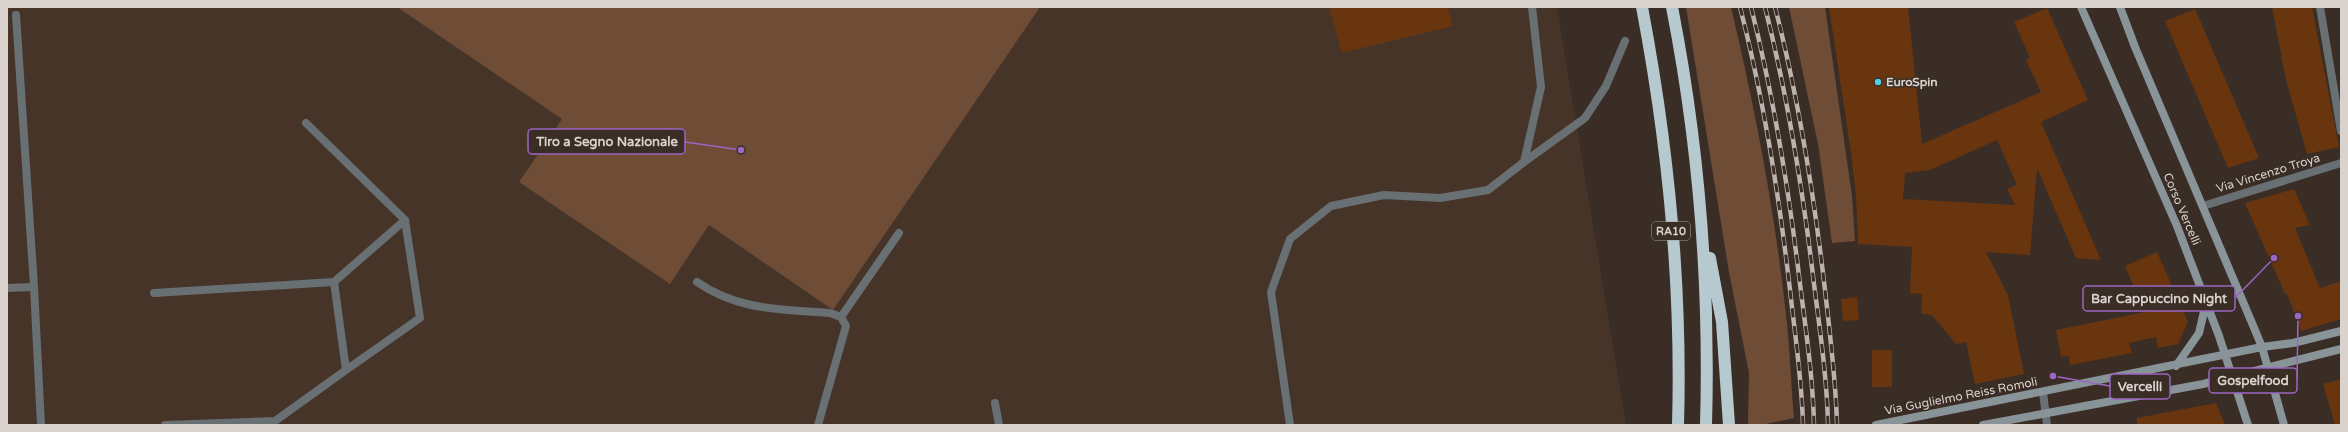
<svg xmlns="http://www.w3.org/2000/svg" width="2348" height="432" font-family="'Varela Round',sans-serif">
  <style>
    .built { fill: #463429 }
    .green { fill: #6e4c36 }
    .building { fill: #68350e; fill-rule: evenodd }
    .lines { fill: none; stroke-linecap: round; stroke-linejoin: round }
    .lane { stroke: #687073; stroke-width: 8 }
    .street { stroke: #687073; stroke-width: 8 }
    .secondary { stroke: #889498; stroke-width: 8 }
    .highway { stroke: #b5c9ce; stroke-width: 12 }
    .rail-casing { stroke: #bcb3ae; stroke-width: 4.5 }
    .rail { stroke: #3a2d26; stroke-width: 3; stroke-dasharray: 9; stroke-linecap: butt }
    .poi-dot { fill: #57c9e2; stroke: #3a2d26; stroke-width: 1.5 }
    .labels { text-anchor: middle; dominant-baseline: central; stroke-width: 3; stroke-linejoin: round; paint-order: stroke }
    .shield { fill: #3a2d26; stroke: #aaa09b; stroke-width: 1 }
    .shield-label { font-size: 11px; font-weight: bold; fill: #dad2cd }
    .poi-label { font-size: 12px; font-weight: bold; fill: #dad2cd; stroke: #3a2d26; text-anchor: start }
    .street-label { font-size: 12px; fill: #dad2cd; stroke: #3a2d26 }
    .leader { fill: none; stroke: #9c66c4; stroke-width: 1.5 }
    .callout-dot { fill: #9c66c4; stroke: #3a2d26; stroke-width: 1.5 }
    .callout { fill: #3a2d26; stroke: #9c66c4; stroke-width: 1.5 }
    .callout-label { font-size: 13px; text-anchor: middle; font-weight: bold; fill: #dad2cd }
  </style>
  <rect width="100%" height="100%" fill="#3a2d26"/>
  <!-- built -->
  <path class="built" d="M7 7H1557L1626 425H7Z"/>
  <!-- green -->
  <path class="green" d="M397 7H1040L833 310 709 225 670 284 519 182 562 119Z
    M1686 7H1731C1755 108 1775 212 1786 315 1790 349 1791 384 1794 418L1761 425H1748L1749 373 1729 272Z
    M1789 7H1825L1852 196 1855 241 1832 243 1818 144Z"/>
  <!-- building -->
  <path class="building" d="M1329 7H1448L1453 26 1342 53Z
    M1829 7H1908L1922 144 2041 92 2026 60 2030 58 2014 22 2047 8 2088 100 2041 122 2101 260 2076 258 2037 168 2030 255 1986 252 2008 295 2024 374 1975 384 1966 342 1956 344 1932 315 1921 314 1922 294 1910 293 1912 247 1858 244 1856 196 1851 153ZM1997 140 2017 185 2007 189 2015 205 1903 199 1905 173 1930 170Z
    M2272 7H2312L2339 147 2307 154 2286 80Z
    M2195 9 2259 158 2228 168 2165 21Z
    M2294 189 2310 225 2295 228 2320 288 2341 281V319L2301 331 2287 294H2285L2245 203Z
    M2157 252 2188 322 2178 344 2158 348 2156 337 2129 343 2132 353 2070 365 2069 356 2061 357 2056 330 2145 312 2125 266Z
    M1857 297 1859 320 1843 321 1841 299Z
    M1872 350H1892V387H1872Z
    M2341 379V425H2335L2323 384Z
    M2216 403 2225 425H2137V418Z"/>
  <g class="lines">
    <!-- lane -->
    <path class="lane" d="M16 15 34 287 41 425
      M306 123 405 220 420 318 346 370
      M1524 162 1585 118 1606 86 1625 41
      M334 282 405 220
      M697 282C739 311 781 309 830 313L841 317 846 326 818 425
      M7 288 34 287
      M154 293 334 282 346 370 275 421 165 425
      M841 317 899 233
      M995 403 999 425"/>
    <!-- street -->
    <path class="street" d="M2320 7 2341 131
      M2203 206 2341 163
      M2043 392 2047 425
      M1290 425 1271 292 1290 239 1331 206 1384 195 1440 198 1488 190 1524 162 1541 87 1532 7"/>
    <!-- secondary -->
    <path class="secondary" d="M2081 7 2177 226 2219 336 2248 425
      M2120 7 2135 47 2252 323 2262 347 2284 425
      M2176 366 2199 333 2206 303
      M1876 425 2262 347 2293 343 2341 331
      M1983 425 2203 384 2341 349"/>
    <!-- highway -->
    <path class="highway" d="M1642 7C1668 144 1682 286 1678 425
      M1672 7C1699 145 1710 285 1706 425
      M1710 258 1722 322 1729 425"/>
    <defs>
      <path id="rail" d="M1740 7C1764 100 1779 195 1790 290 1795 335 1802 380 1803 425
        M1751 7C1774 98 1789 191 1800 284 1806 331 1813 378 1814 425
        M1765 7C1788 98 1803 191 1814 284 1820 331 1827 378 1828 425
        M1775 7C1799 100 1814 195 1825 290 1830 335 1836 380 1837 425"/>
    </defs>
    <!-- rail casing -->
    <use href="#rail" class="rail-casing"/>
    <!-- rail -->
    <use href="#rail" class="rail"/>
  </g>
  <!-- markers -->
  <circle class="poi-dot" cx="1878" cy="82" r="4"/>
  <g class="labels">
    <!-- shield labels -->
    <rect class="shield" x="1652" y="222" width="38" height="18" rx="3"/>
    <g class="shield-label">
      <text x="1671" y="231">RA10</text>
    </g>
    <!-- poi labels -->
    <g class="poi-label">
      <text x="1886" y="82">EuroSpin</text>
    </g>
    <!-- street labels -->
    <g class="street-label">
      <text transform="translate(2268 173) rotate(-17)">Via Vincenzo Troya</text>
      <text transform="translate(2182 209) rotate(67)">Corso Vercelli</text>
      <text transform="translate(1961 396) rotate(-11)">Via Guglielmo Reiss Romoli</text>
    </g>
  </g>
  <!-- callouts -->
  <path class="leader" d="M741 150L685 142M2274 258L2235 298M2298 316L2297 380M2053 376L2110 386"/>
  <g class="callout-dot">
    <circle cx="741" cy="150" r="4"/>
    <circle cx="2274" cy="258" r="4"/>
    <circle cx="2298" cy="316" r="4"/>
    <circle cx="2053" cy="376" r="4"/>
  </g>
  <g class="callout">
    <rect x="528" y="129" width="157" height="25" rx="4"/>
    <rect x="2083" y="286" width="152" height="25" rx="4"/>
    <rect x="2209" y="368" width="88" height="25" rx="4"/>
    <rect x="2110" y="374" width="60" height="25" rx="4"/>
  </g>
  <g class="callout-label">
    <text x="607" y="146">Tiro a Segno Nazionale</text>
    <text x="2159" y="303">Bar Cappuccino Night</text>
    <text x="2253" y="385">Gospelfood</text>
    <text x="2140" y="391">Vercelli</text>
  </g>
  <!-- border -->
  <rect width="2348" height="432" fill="none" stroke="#dad2cd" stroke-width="16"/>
</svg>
